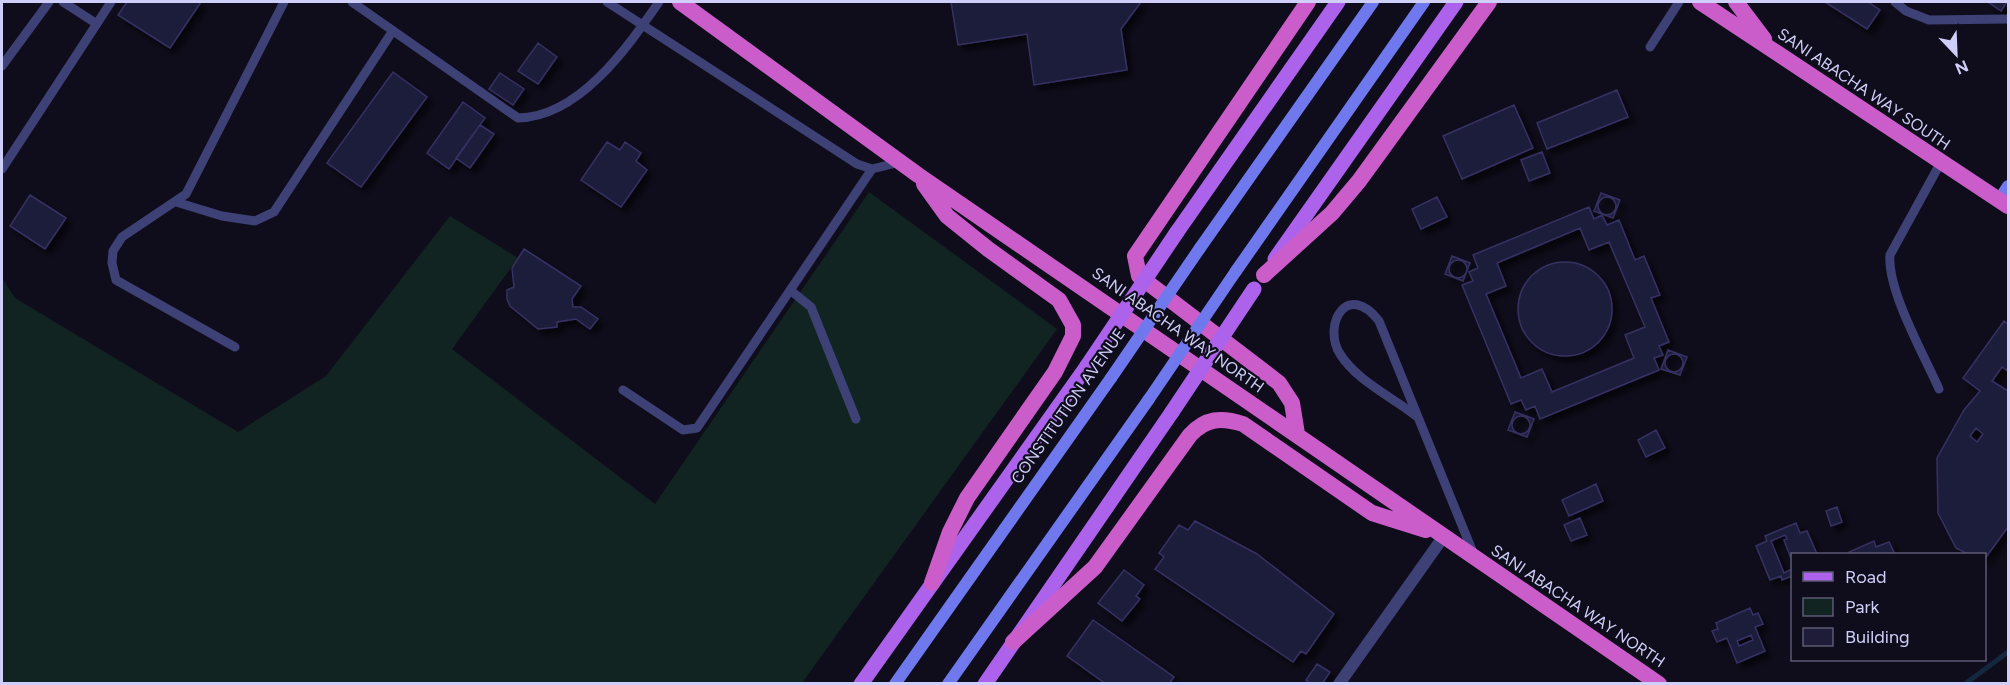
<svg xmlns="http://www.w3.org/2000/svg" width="2010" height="685" font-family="Figtree,sans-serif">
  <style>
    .green { fill: #112422 }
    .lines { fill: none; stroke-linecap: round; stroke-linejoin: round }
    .stream { stroke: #13283f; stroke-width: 5 }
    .building { fill: #1f1c3a; stroke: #363163; stroke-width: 1.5; fill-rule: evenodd; filter: url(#shadow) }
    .service { stroke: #3e4175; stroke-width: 9 }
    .minor { stroke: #3e4175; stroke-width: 12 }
    .secondary { stroke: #7078ed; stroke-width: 12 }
    .primary { stroke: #ac62eb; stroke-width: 15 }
    .trunk { stroke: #cb5dcb; stroke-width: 16 }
    .secondary-bridge { stroke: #7078ed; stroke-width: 12 }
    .primary-bridge { stroke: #ac62eb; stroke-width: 15 }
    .labels { text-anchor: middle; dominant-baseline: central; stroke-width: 4.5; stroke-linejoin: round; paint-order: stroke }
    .street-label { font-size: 16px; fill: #cfcef9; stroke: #0f0d1b }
  </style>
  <defs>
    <filter id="shadow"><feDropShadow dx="5.5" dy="5.5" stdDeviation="3" flood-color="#0009"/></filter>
  </defs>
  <rect width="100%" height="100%" fill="#0f0d1b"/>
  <!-- green -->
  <path class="green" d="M869 192 1057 329 802 683 2 684V278L15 298 238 432 326 376 450 216 518 258 452 349 655 504Z"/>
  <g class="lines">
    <!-- stream -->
    <path class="stream" d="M1965 684 2008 652"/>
  </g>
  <!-- building -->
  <path class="building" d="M127 2H201L170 48 118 15Z
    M951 2H1141L1121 29 1127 70 1034 85 1027 34 958 45Z
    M1825 2H1868L1880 10 1867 29Z
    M1988 2H2007L2001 11Z
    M538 43 557 57 538 84 518 71Z
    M393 72 427 97 361 187 327 163Z
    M500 73 524 89 513 105 489 89Z
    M1617 90 1628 117 1547 149 1537 123Z
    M463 102 485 118 449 169 427 153Z
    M1514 105 1533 148 1462 179 1443 136Z
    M480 125 494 134 470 168 456 158Z
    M607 142 620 150 625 142 641 153 636 161 647 170 621 207 581 180Z
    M1542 152 1550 173 1529 181 1521 160Z
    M1601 193 1620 200 1613 218 1594 211Z
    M30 195 66 218 45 249 10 226Z
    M1437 197 1447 217 1421 229 1412 209Z
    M1598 206a9 9 0 1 1 18 0a9 9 0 1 1-18 0Z
    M1589 207 1594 219 1602 215 1607 225 1619 220 1635 260 1644 256 1660 295 1651 298 1669 342 1659 346 1663 355 1654 358 1659 370 1540 419 1535 406 1526 410 1521 400 1511 404 1462 285 1473 281 1469 272 1478 268 1473 255Z
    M1580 228 1589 250 1609 242 1645 327 1625 335 1634 358 1552 392 1542 369 1521 378 1486 294 1506 286 1497 263Z
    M524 249 581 286 572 299 573 307H581L598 319 590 329 576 319 557 322V327L538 329 510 306 507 299V290L514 287 512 268Z
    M1452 256 1470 263 1463 281 1445 274Z
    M1449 269a9 9 0 1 1 18 0a9 9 0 1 1-18 0Z
    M1518 309a47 47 0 1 1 94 0a47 47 0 1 1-94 0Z
    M2004 321 2008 324V371L2002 367 1992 381 2008 391V527L1984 560V554H1968L1956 548 1938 513 1937 458 1964 410 1980 391 1963 378ZM1976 428 1983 434 1977 442 1970 436Z
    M1668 350 1687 357 1680 375 1661 369Z
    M1665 363a9 9 0 1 1 18 0a9 9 0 1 1-18 0Z
    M1515 412 1534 419 1527 437 1508 430Z
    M1512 425a9 9 0 1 1 18 0a9 9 0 1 1-18 0Z
    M1656 430 1665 448 1646 457 1638 440Z
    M1596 484 1603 501 1569 516 1562 500Z
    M1837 507 1842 522 1831 526 1826 511Z
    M1580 518 1587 535 1571 541 1564 525Z
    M1195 521 1257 554 1334 614 1306 654 1301 651 1293 662 1155 569 1164 557 1159 553 1179 525 1188 530Z
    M1796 523 1800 533 1807 531 1817 554H1792V561L1784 540 1787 539 1785 535 1771 541 1784 573 1792 569V576L1782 580 1781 576 1770 580 1756 546 1767 541 1765 536Z
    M1874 541 1876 547 1889 542 1895 554H1850L1849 552Z
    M1124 570 1144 585 1136 596 1140 599 1122 621 1098 603Z
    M1750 608 1753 615 1758 613 1763 624 1755 627 1765 651 1737 663 1727 638 1717 642 1712 631 1718 629 1716 623ZM1751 635 1753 640 1739 646 1737 641Z
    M1093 620 1174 677 1169 684H1106L1067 656Z
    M1317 664 1330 672 1322 684H1311L1306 680Z"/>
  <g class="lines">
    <!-- service -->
    <path class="service" d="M63 2 97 24
      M352 2 518 118C579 117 627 48 659 2
      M607 2 857 164 872 169 900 162
      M1895 2 1906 11 1929 20 2008 19
      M1650 47 1679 2
      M2 66 49 2
      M2 169 111 2
      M176 202 222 216 255 221 274 212 392 32
      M790 290 811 307 856 419
      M235 347 116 280 112 263 113 251 122 237 186 194 284 2
      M1939 389C1924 355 1887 290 1890 255L1941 162
      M623 390 683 430 697 428 872 169
      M1416 416C1392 397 1357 381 1340 354 1322 325 1347 280 1379 321L1474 555"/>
    <!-- minor -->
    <path class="minor" d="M1339 684 1444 536"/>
    <!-- secondary -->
    <path class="secondary" d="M1999 200 2008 186
      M1200 248 1373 2
      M1236 271 1424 2
      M895 684 1111 378
      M948 684 1149 399"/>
    <!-- primary -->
    <path class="primary" d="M1177 232 1338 2
      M1275 259 1456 2
      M861 684 1087 366
      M985 684 1172 412"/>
    <!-- trunk -->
    <path class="trunk" d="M680 2 918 175 1659 684
      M1700 2 2008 206
      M1736 2 1764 39
      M924 184 947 216 988 249 1059 300 1073 325V336L1055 372 967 498 950 532 932 583
      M1264 275 1332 213 1359 181 1489 2
      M1297 434 1292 403 1279 383 1139 276 1135 256 1308 2
      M1013 642 1095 567 1190 435C1206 418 1221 417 1243 424L1372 513 1426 530"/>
    <!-- secondary-bridge -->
    <path class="secondary-bridge" d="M1111 378 1200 248
      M1149 399 1236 271"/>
    <!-- primary-bridge -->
    <path class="primary-bridge" d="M1087 366 1177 232
      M1172 412 1254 289"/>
  </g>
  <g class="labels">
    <!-- street labels -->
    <g class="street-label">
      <text transform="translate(1864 89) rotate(34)">SANI ABACHA WAY SOUTH</text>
      <text transform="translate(1178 330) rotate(35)">SANI ABACHA WAY NORTH</text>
      <text transform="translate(1068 406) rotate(-55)">CONSTITUTION AVENUE</text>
      <text transform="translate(1578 606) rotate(34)">SANI ABACHA WAY NORTH</text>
    </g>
  </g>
  <!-- border -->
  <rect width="2010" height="685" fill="none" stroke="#cfcef9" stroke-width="6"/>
  <!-- legend -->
  <rect x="1791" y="553" width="195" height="108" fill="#0f0d1b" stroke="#5c5a74" stroke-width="1.5"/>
  <rect x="1803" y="572" width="30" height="9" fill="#ac62eb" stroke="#5c5a74" stroke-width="1.5"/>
  <text x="1845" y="583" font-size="18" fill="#cfcef9">Road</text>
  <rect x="1803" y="598" width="30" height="18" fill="#112422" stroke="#5c5a74" stroke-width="1.5"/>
  <text x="1845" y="613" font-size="18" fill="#cfcef9">Park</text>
  <rect x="1803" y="628" width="30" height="18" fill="#1f1c3a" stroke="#5c5a74" stroke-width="1.5"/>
  <text x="1845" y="643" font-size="18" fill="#cfcef9">Building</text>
  <!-- north arrow -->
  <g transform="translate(1956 54) rotate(157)" stroke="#0f0d1b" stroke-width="4.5" paint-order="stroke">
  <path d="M0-4.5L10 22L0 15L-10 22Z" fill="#cfcef9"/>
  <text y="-9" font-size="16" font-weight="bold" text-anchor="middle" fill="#cfcef9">N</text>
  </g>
</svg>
